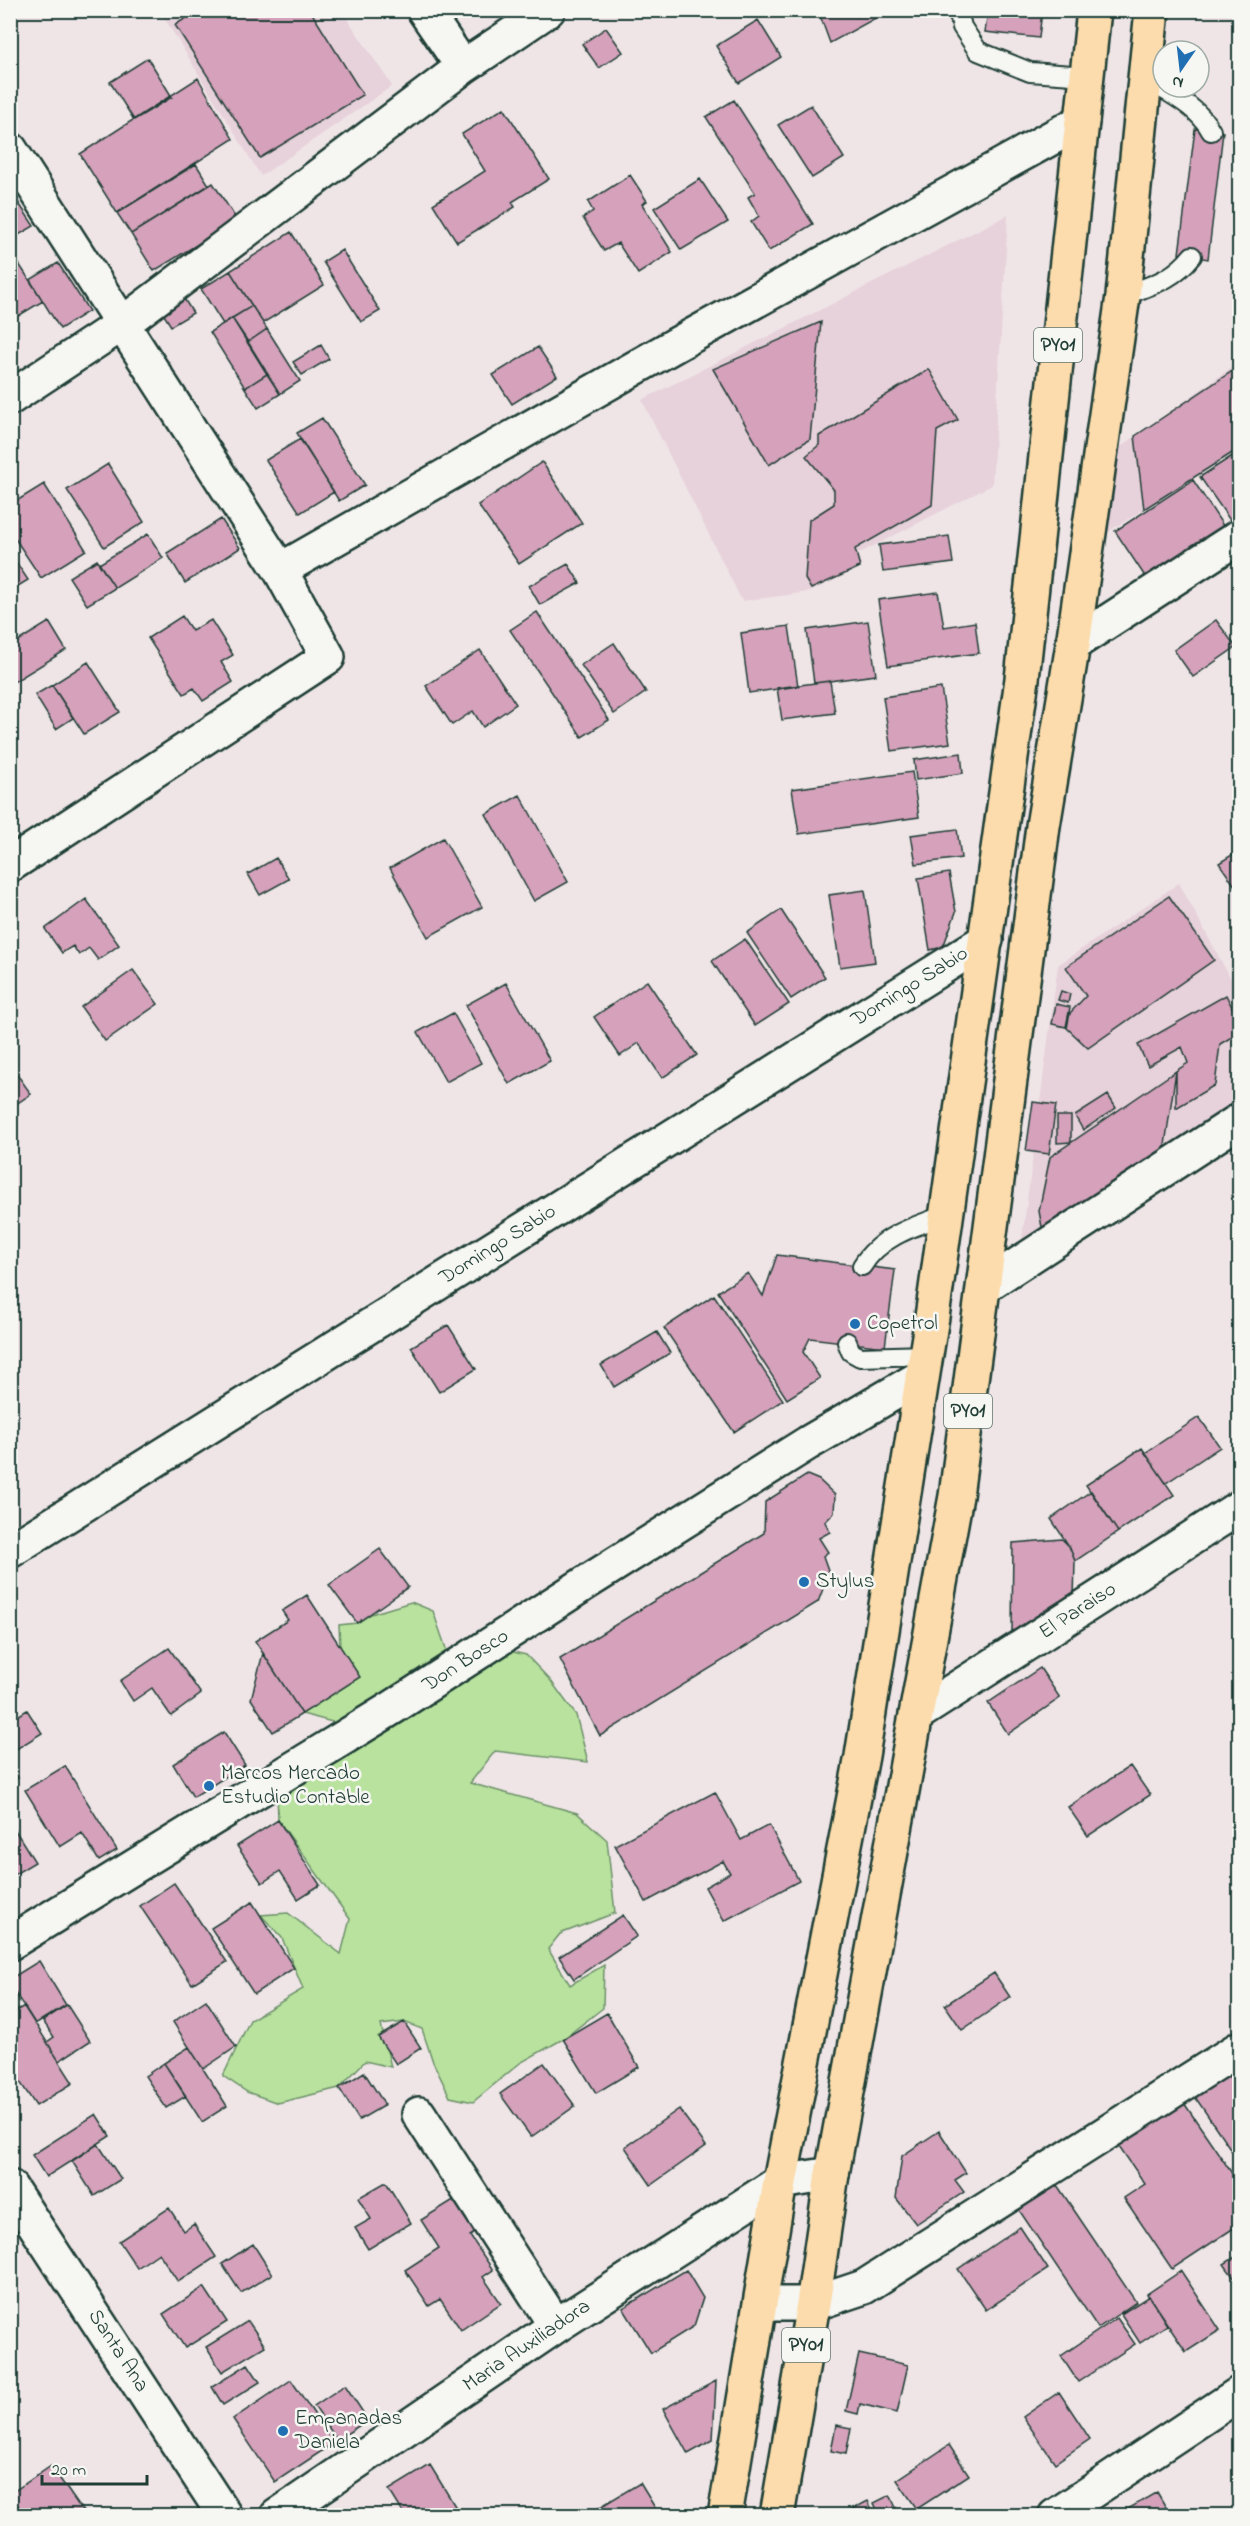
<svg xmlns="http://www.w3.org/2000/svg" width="1250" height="2526" font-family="'Indie Flower',sans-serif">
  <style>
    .built { fill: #e7d1da }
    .green { fill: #b8e29e; stroke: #6c9069; stroke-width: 1.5 }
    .building { fill: #d5a1bb; stroke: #1f3d34; stroke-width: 1.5 }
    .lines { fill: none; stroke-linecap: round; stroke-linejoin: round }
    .lane-casing { stroke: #1f3d34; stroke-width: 22 }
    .street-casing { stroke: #1f3d34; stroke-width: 38 }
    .highway-casing { stroke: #1f3d34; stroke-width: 38 }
    .lane { stroke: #f6f6f2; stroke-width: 18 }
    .street { stroke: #f6f6f2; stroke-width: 33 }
    .highway { stroke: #fcdcac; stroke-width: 33 }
    .poi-dot { fill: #1f6fb2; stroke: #f6f6f2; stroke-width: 2 }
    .labels { text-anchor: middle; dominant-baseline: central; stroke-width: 5; stroke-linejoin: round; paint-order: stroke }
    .shield { fill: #f6f6f2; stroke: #60746d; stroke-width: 1.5 }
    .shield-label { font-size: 20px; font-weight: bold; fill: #1f3d34 }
    .street-label { font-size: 21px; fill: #1f3d34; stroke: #f6f6f2 }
    .poi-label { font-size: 21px; fill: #1f3d34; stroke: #f6f6f2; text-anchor: start }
  </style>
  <rect width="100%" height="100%" fill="#efe5e7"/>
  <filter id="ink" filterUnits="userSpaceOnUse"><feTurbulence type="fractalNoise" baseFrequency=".0167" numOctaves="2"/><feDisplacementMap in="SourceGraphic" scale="12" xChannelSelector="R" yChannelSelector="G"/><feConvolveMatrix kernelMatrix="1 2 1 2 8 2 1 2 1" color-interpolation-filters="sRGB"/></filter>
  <g filter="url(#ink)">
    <!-- built -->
    <path class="built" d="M160 11H342L392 86 261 176Z
      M1008 215 992 485 858 554 862 567 809 592 742 601 642 400Z
      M1239 362V450L1106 533 1111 454Z
      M1179 883 1239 994V1113L1019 1262 1058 965Z"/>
    <!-- green -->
    <path class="green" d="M411 1602 433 1611 453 1669 505 1650 526 1655 551 1681 576 1715 588 1762 495 1751 470 1783 577 1813 607 1840 615 1913 560 1934 548 1949 570 1985 604 1965 603 2008 563 2039 520 2063 473 2102 450 2097 433 2062 422 2029 404 2022 381 2025 391 2067 365 2061 339 2088 278 2103 247 2092 223 2076 250 2020 303 1989 282 1938 261 1915 288 1913 341 1954 350 1919 278 1820 277 1793 359 1729 302 1714 340 1647 339 1625 357 1623 371 1614Z"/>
    <!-- building -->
    <path class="building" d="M199 10H310L363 95 260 158 175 25Z
      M818 10H881L883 14 830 43Z
      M988 10H1042L1039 38 985 32Z
      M758 20 781 57 739 83 716 46Z
      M606 28 623 52 599 68 582 44Z
      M148 58 172 97 134 120 110 82Z
      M198 78 233 139 117 213 80 154Z
      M734 100 813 224 769 251 751 222 759 216 748 197 755 193 706 117Z
      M811 105 844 158 812 178 778 125Z
      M504 108 549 179 512 202 515 207 457 242 433 204 485 171 462 134Z
      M1195 129 1223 132 1208 259 1179 254Z
      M196 164 209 185 131 234 117 213Z
      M630 175 647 201 642 204 672 252 638 274 618 243 604 251 583 218 593 211 588 202Z
      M700 179 728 222 681 250 654 208Z
      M213 183 237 220 154 271 131 234Z
      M14 196 34 226 10 240V198Z
      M291 232 324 285 263 323 230 271Z
      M10 250 43 301 10 321Z
      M342 250 380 311 361 322 323 262Z
      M58 263 89 311 60 329 30 280Z
      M230 271 252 306 223 324 201 289Z
      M181 294 193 313 171 326 159 307Z
      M252 306 267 329 248 342 232 318Z
      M232 318 267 374 245 388 210 332Z
      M821 322 810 439 769 465 713 369Z
      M267 329 300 381 280 394 248 342Z
      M321 345 329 359 302 375 293 362Z
      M538 347 557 376 512 404 493 375Z
      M1240 366V448L1144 509 1135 436Z
      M929 369 958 420 937 431 932 505 855 549 860 567 811 589 805 579 809 520 834 504V490L806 456 819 445V436Z
      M267 374 280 394 258 408 245 388Z
      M322 418 365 485 339 501 297 433Z
      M300 439 334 492 300 513 266 460Z
      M1240 451V523L1234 526 1200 477Z
      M542 462 582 523 519 564 478 505Z
      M108 464 144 522 104 547 67 490Z
      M1193 480 1224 527 1146 578 1115 531Z
      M44 484 86 550 41 578 10 531V505Z
      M221 519 240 548 185 583 167 553Z
      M148 534 163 558 115 588 99 564Z
      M949 536 953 563 883 572 879 545Z
      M97 560 115 588 87 605 69 577Z
      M16 562 28 580 10 591V566Z
      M568 564 580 583 540 605 529 586Z
      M938 592 944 627 975 622 979 653 888 666 878 600Z
      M537 612 609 720 582 737 510 630Z
      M182 616 192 631 211 620 233 655 221 662 233 682 203 701 194 688 184 694 148 638Z
      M1216 620 1236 647 1193 677 1174 650Z
      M868 621 876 675 814 683 807 630Z
      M49 622 66 650 12 683 10 646Z
      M789 626 798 686 749 693 741 633Z
      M614 643 646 692 614 714 581 665Z
      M480 650 516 704 483 727 473 711 452 725 426 686Z
      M88 662 120 712 84 734 52 685Z
      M830 681 835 713 782 720 777 688Z
      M52 685 73 718 56 729 35 695Z
      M941 688 950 743 891 751 883 697Z
      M961 753 963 773 916 780 914 760Z
      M912 772 919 817 799 834 792 789Z
      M520 795 568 882 534 901 486 814Z
      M957 829 961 858 916 864 911 835Z
      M443 838 482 907 428 937 390 868Z
      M1240 850V893L1219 863Z
      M276 858 289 879 260 895 248 874Z
      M949 873 956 912 943 947 930 950 918 878Z
      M865 890 875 962 840 967 829 895Z
      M1169 896 1214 960 1088 1048 1067 1028 1070 1013 1086 996 1066 967Z
      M86 899 119 945 98 960 89 948 79 955 73 946 62 953 45 929Z
      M781 910 825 977 791 999 747 933Z
      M745 939 789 1004 755 1026 712 961Z
      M133 970 158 1004 105 1041 81 1007Z
      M647 981 697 1055 662 1078 639 1043 620 1056 594 1017Z
      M506 983 550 1061 509 1084 466 1005Z
      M1061 991 1070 994 1068 1003 1058 1000Z
      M1226 995 1240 1023V1032L1220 1044 1215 1085 1176 1108V1071L1188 1063 1182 1047 1148 1066 1138 1045Z
      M1056 1004 1070 1007 1066 1027 1052 1024Z
      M453 1013 481 1063 446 1082 418 1032Z
      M14 1070 31 1094 10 1108V1072Z
      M1176 1071 1162 1165 1044 1238 1039 1211 1050 1157Z
      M1108 1095 1116 1108 1083 1130 1075 1116Z
      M1033 1102 1056 1105 1049 1154 1026 1151Z
      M1057 1116H1071V1142L1057 1143Z
      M777 1255 895 1270 885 1347 810 1338 803 1352 820 1378 787 1399 718 1292 748 1273 763 1296Z
      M714 1295 783 1400 734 1432 664 1328Z
      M448 1325 476 1369 439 1392 411 1347Z
      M657 1332 670 1353 614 1387 601 1365Z
      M1199 1417 1220 1447 1166 1483 1145 1453Z
      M1142 1448 1174 1495 1118 1532 1086 1485Z
      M807 1475 819 1480 835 1495 834 1513 825 1522 830 1532 819 1538 828 1552 823 1556 828 1570 822 1579 823 1589 818 1602 600 1736 560 1659 764 1533 765 1502Z
      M1091 1491 1118 1532 1075 1561 1069 1546 1051 1519Z
      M1062 1539 1069 1546 1075 1561 1074 1599 1012 1633 1013 1543Z
      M380 1549 408 1587 357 1623 329 1585Z
      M307 1595 360 1677 302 1714 255 1641 288 1620 282 1611Z
      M169 1648 201 1694 171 1716 152 1688 133 1701 120 1681Z
      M263 1653 302 1714 273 1732 251 1699Z
      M1040 1668 1060 1698 1008 1734 988 1703Z
      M27 1710 42 1733 10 1753V1721Z
      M224 1732 245 1765 193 1797 173 1764Z
      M10 1766 18 1778 10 1782Z
      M65 1766 117 1850 99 1861 82 1833 60 1847 25 1790Z
      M1130 1766 1150 1795 1088 1836 1068 1807Z
      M715 1792 741 1840 769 1825 799 1881 724 1921 705 1887 730 1873 723 1861 646 1902 615 1845Z
      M278 1820 320 1885 298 1899 280 1871 262 1883 237 1846Z
      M10 1822 35 1862 10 1877Z
      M174 1883 227 1962 192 1984 140 1906Z
      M252 1902 294 1968 254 1994 211 1928Z
      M623 1915 637 1936 574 1979 559 1957Z
      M39 1961 66 2005 35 2024 10 1985V1979Z
      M994 1973 1010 1997 962 2030 945 2005Z
      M206 2000 236 2047 203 2069 173 2022Z
      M67 2005 90 2041 59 2061 47 2042 54 2037 43 2021Z
      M24 2006 73 2083 36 2106 10 2067V2015Z
      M607 2013 639 2067 596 2093 563 2039Z
      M404 2022 421 2048 396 2064 378 2037Z
      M189 2047 227 2106 202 2122 164 2063Z
      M164 2063 186 2096 166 2108 145 2076Z
      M544 2063 575 2106 531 2137 500 2094Z
      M1240 2067V2159L1238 2160 1195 2097Z
      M364 2072 385 2105 359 2120 339 2088Z
      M1184 2103 1240 2185V2224L1172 2269 1124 2198 1145 2184 1119 2146Z
      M679 2109 706 2146 651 2185 625 2147Z
      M96 2114 110 2136 46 2177 32 2155Z
      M939 2131 966 2173 955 2180 964 2192 916 2224 896 2198 902 2156Z
      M98 2144 121 2179 94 2196 72 2161Z
      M386 2182 411 2223 368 2249 355 2228 371 2219 358 2198Z
      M1057 2185 1136 2302 1098 2328 1019 2210Z
      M455 2199 476 2232 470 2236 493 2270 483 2277 501 2303 461 2330 440 2299 429 2306 405 2270 439 2248 421 2220Z
      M169 2208 184 2231 194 2224 216 2257 178 2282 159 2253 137 2268 119 2241Z
      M1020 2227 1048 2269 986 2310 958 2269Z
      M253 2244 272 2274 241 2293 222 2264Z
      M1240 2254V2286L1224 2264Z
      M686 2270 703 2298 694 2326 651 2353 623 2308Z
      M1181 2271 1220 2330 1186 2352 1147 2294Z
      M204 2287 227 2322 185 2348 163 2314Z
      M1149 2296 1167 2325 1140 2343 1121 2314Z
      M1117 2318 1135 2344 1078 2382 1061 2356Z
      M248 2321 265 2346 222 2372 206 2347Z
      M859 2354 908 2365 897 2413 860 2404 858 2414 846 2411Z
      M248 2364 260 2382 223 2405 212 2387Z
      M291 2380 334 2443 275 2482 233 2419Z
      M716 2381 713 2440 688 2454 663 2409Z
      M345 2385 368 2420 337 2440 314 2406Z
      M1059 2392 1090 2439 1055 2463 1023 2417Z
      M836 2425 851 2428 846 2454 831 2451Z
      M949 2445 969 2475 917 2509 897 2480Z
      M430 2465 461 2516H405L389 2490Z
      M51 2466 86 2516H25L10 2494Z
      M640 2483 660 2516H585Z
      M1157 2492 1171 2516H1122L1121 2513Z
      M890 2495 900 2516H880L874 2503Z
      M868 2501 875 2516H839Z"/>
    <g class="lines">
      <defs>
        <path id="lane" d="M958 10 962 27 978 51 1030 72 1087 76
          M1145 78C1168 93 1198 106 1211 131
          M1123 296C1151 285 1172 281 1192 256
          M862 1266C880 1236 915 1226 946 1215
          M847 1342 851 1352 860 1357 926 1355"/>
        <path id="street" d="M424 10 463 67
          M10 149 280 570 328 657 10 865
          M10 398 122 324 463 67 548 10
          M280 570 677 344 1082 121
          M1073 644 1240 536
          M985 1286 1240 1120
          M10 1551 986 940
          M917 1714 1240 1507
          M10 1943 392 1708 584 1584 808 1443 921 1377
          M419 2114 556 2326
          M10 2187 225 2516
          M761 2304H813L864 2287 1240 2048
          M277 2516 556 2326 780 2182 832 2174
          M1055 2516 1240 2393"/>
        <path id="highway" d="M725 2516 780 2182 862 1756 932 1317 1022 679 1094 10
          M777 2516 813 2304 832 2174 956 1496 1043 826 1073 644 1123 296 1152 10"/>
      </defs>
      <!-- lane casing -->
      <use href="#lane" class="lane-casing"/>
      <!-- street casing -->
      <use href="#street" class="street-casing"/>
      <!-- highway casing -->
      <use href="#highway" class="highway-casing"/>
      <!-- lane -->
      <use href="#lane" class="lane"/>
      <!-- street -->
      <use href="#street" class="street"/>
      <!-- highway -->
      <use href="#highway" class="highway"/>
    </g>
  </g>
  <!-- markers -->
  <g class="poi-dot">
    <circle cx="855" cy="1324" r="6"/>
    <circle cx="804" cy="1582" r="6"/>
    <circle cx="209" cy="1786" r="6"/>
    <circle cx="283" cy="2431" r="6"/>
  </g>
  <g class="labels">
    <!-- shield labels -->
    <g class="shield">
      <rect x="1034" y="328" width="48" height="34" rx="4.5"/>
      <rect x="944" y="1394" width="48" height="34" rx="4.5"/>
      <rect x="782" y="2328" width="48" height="34" rx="4.5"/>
    </g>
    <g class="shield-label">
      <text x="1058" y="345">PY01</text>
      <text x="968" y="1411">PY01</text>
      <text x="806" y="2345">PY01</text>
    </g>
    <!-- street labels -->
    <g class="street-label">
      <text transform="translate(910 987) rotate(-32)">Domingo Sabio</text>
      <text transform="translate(498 1245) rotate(-32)">Domingo Sabio</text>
      <text transform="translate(1078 1611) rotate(-33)">El Paraiso</text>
      <text transform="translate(466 1661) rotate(-33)">Don Bosco</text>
      <text transform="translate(527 2346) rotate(-34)">Maria Auxiliadora</text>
      <text transform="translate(118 2351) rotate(57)">Santa Ana</text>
    </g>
    <!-- poi labels -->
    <g class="poi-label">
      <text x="867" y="1324">Copetrol</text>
      <text x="816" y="1582">Stylus</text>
      <text x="221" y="1774">Marcos Mercado<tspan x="221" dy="24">Estudio Contable</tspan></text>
      <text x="295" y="2419">Empanadas<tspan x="295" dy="24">Daniela</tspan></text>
    </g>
  </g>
  <!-- margin -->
  <rect width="1250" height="2526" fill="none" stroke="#f6f6f2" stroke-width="36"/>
  <rect x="18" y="18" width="1214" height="2490" fill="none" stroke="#1f3d34" stroke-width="2" filter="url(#ink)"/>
  <!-- north arrow -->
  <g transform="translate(1181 69) rotate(194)"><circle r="28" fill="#f6f6f2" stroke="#a0aca6" stroke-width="1.5"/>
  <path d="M0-4.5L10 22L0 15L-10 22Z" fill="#1f6fb2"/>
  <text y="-9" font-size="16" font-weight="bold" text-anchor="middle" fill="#1f3d34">N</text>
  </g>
  <!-- scale -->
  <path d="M42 2475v9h105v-9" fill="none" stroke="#1f3d34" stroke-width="3"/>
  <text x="51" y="2475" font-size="18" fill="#1f3d34" stroke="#f6f6f2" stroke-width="4.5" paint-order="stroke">20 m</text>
</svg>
